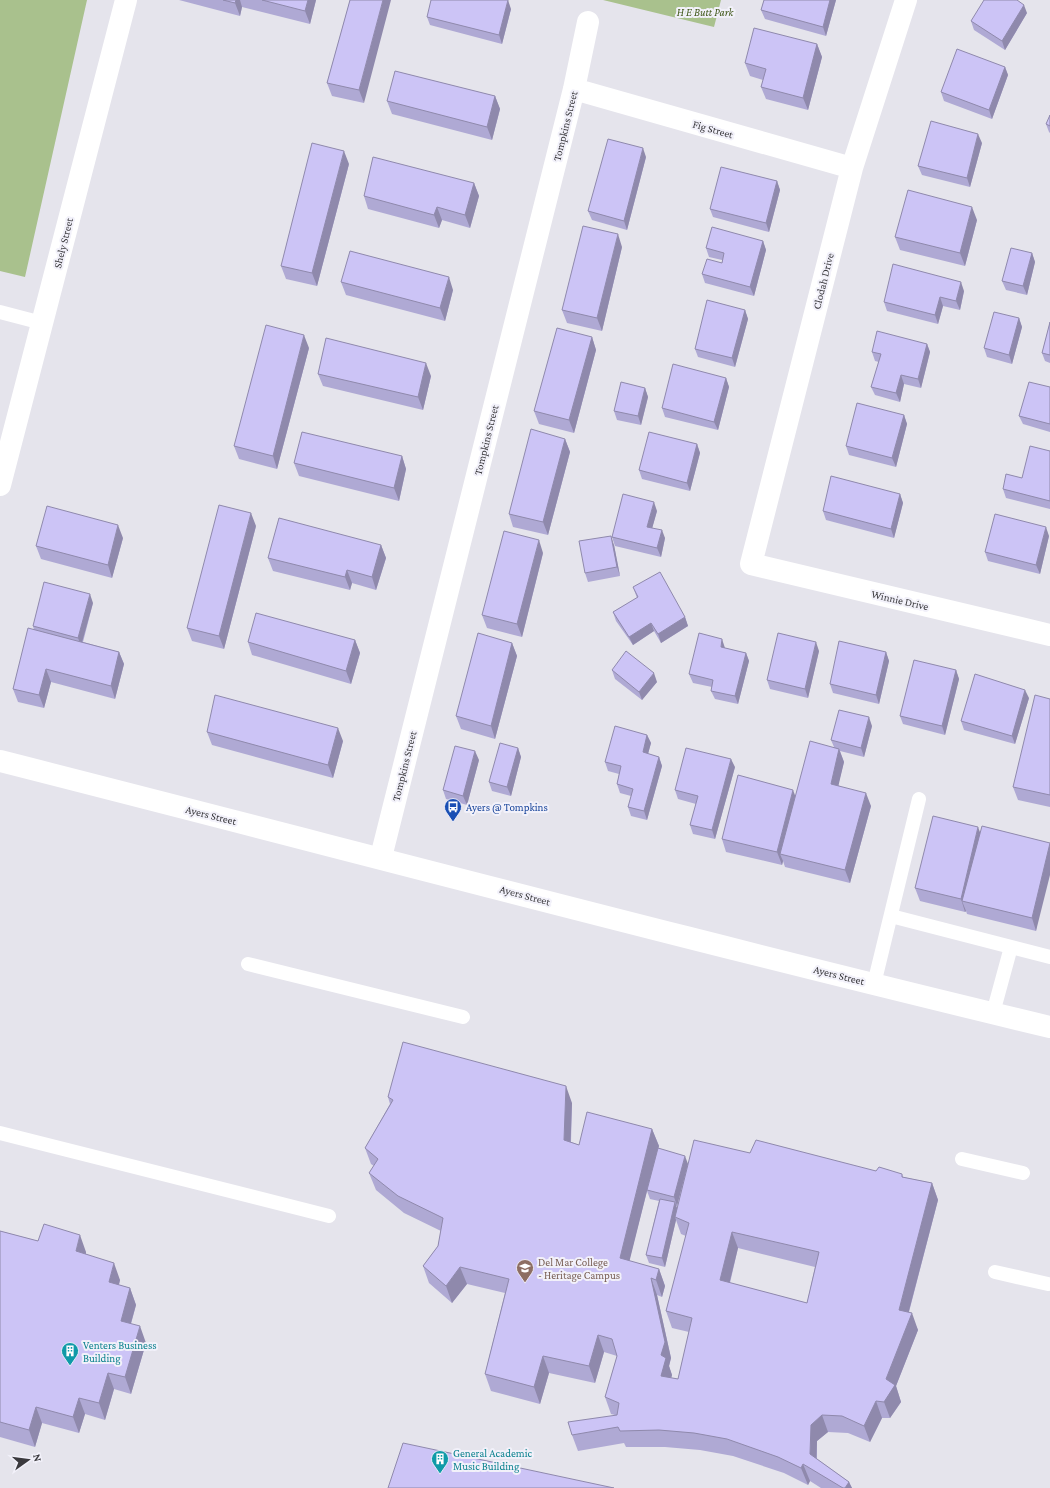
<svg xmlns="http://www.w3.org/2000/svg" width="1050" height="1488" font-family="'Crimson Pro',serif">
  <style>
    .green { fill: #a9c18d }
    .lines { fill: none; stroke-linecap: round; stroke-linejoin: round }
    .lane { stroke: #fff; stroke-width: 14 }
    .street { stroke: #fff; stroke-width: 22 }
    .secondary { stroke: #fff; stroke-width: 22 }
    .wall { fill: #afa9d4; fill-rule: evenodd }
    .shaded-wall { fill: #8f89ac }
    .building { fill: #ccc4f6; stroke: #8f89ac; fill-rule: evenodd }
    .labels { text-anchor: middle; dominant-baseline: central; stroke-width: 4; stroke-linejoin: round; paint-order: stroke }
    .park-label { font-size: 11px; font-style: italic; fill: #3d5515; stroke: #f2f1fa }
    .street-label { font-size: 11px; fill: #3a393d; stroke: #f2f1fa }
    .transit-label { font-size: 11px; fill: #164399; stroke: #f2f1fa; text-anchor: start }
    .education-label { font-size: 11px; fill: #785e54; stroke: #f2f1fa; text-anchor: start }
    .culture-label { font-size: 11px; fill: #0d838f; stroke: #f2f1fa; text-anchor: start }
  </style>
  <rect width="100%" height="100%" fill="#e5e4ec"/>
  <!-- green -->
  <path class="green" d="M0 0H87L25 277 0 271Z
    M603 0H721L714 27Z"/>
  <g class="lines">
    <!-- lane -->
    <path class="lane" d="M0 312 42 323
      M891 916 1050 957
      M248 964 463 1017
      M874 984 919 799
      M993 1013 1011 947
      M0 1133 329 1216
      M962 1159 1023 1173
      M995 1272 1048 1284"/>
    <!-- street -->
    <path class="street" d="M906 0 852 168 751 564 1050 635
      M574 89 852 168
      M0 485 126 0
      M381 857 574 89 588 22"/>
    <!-- secondary -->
    <path class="secondary" d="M0 761C350 850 699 943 1050 1027"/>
  </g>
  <!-- wall -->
  <path class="wall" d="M179 0H316L310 24 242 7 240 16Z
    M350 0 364 103 332 96 327 83Z
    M764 0H836L826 36 765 19 761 10Z
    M511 9 502 44 430 25 427 17Z
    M1027 13 1005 50 974 30 971 21Z
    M817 44 822 57 808 110 766 99 761 87 763 80 750 76 745 63Z
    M1005 67 1008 75 992 119 944 101 941 92Z
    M495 96 500 109 492 140 392 114 387 101Z
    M1050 115V133L1049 132 1046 124Z
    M982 143 970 187 922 175 918 166Z
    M646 157 627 230 592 220 588 211Z
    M349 164 317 286 286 279 281 266Z
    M777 181 780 190 769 232 713 217 710 209Z
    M474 183 479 196 470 228 442 220 439 228 368 209 364 196Z
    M977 220 965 266 900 250 895 237Z
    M763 241 766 250 754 296 705 283 702 274 722 263V260L709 257 706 248Z
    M622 247 602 331 567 323 562 310Z
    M1032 253 1035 262 1027 295 1006 290 1002 281Z
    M341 282 453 290 445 321 346 295Z
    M964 291 960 310 943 306 938 324 887 311 884 302Z
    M745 310 748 319 735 367 698 357 695 349Z
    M1019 318 1022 327 1012 364 987 357 984 348Z
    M1050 322V363L1045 361 1042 353Z
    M592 337 596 350 574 433 539 424 534 411Z
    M927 344 930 352 921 388 904 384 900 402 875 395 871 387 879 362 875 361 872 352Z
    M309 348 277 469 239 459 234 446Z
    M318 374 431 376 423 410 323 386Z
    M726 378 729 387 718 430 665 417 662 408Z
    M1050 387V432L1023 424 1019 416Z
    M645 388 648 397 641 425 617 420 614 411Z
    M904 415 907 424 896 467 849 455 846 446Z
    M565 439 570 452 548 535 513 527 509 514Z
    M697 444 700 453 690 491 642 479 639 470Z
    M1050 451V509L1006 498 1003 489 1022 478Z
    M402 456 406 469 399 501 299 476 294 463Z
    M900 494 903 503 894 538 826 520 823 511Z
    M657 511 652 528 665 538 661 557 615 546 612 537Z
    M256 526 224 649 192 641 187 628Z
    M1049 536 1040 574 988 561 985 552Z
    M123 538 112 578 41 559 36 546Z
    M381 545 386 558 376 590 352 583 350 590 273 571 268 558Z
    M614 545 620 576 588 582 585 573Z
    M543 553 522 637 487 628 482 615Z
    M633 587 685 617 688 626 661 643 654 631 633 645 616 621 613 612 637 598Z
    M93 603 83 642 119 652 124 664 115 699 51 682 44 708 18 702 13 689 34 630 33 626Z
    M355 640 360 653 351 684 252 655 248 642Z
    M512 643 517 656 495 739 461 729 456 716Z
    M725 648 746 653 749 661 738 704 715 699 711 691 712 687 693 683 689 674Z
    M819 651 808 698 770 689 767 680Z
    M886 652 889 661 879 704 833 693 830 684Z
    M612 670 657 682 642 700 615 679Z
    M956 670 959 679 945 735 903 724 900 716Z
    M1029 698 1015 744 964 730 961 721Z
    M1050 699V807L1018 800 1013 787Z
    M872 726 864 757 840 751 844 762 838 785 871 806 850 883 785 867 783 861 782 865 726 852 722 839 795 797 834 747 831 740Z
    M207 732 343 741 333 778 212 745Z
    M647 735 651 743 648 754 659 757 662 766 647 820 631 816 628 807 631 796 620 793 617 784 619 774 608 771 605 762Z
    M518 748 521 757 511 796 492 791 489 782Z
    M479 760 467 805 446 799 443 790Z
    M735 767 715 839 693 834 690 825 696 804 678 799 675 790Z
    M980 833 1050 843 1036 931 967 914 966 911 965 912 920 901 915 888Z
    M388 1097 572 1103 571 1142 579 1145 652 1129 659 1146 658 1148 688 1164 750 1153 876 1171 902 1174 903 1177 932 1183 938 1200 909 1312 918 1330 896 1386 901 1402 890 1418H882L870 1442 848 1433 828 1432 817 1441V1459L849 1482 852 1488H821L810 1481 808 1485 784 1473 733 1456 700 1450 665 1447H626L624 1443 578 1451 572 1435 615 1415 611 1414 605 1397 617 1356 604 1352 595 1383 549 1373 540 1404 491 1391 485 1374 505 1293 467 1284 452 1303 429 1283 423 1266 438 1246 441 1231 404 1213 376 1190 369 1173 374 1166 371 1164 365 1148 390 1104ZM687 1167 677 1209 676 1206H677ZM647 1191 650 1199 659 1201 646 1255 649 1263 665 1267 676 1220 681 1234 686 1236 666 1311 672 1328 689 1332 678 1379 671 1378 672 1375 669 1366 671 1358 657 1295 662 1297 665 1286 659 1269 629 1261ZM738 1248 815 1267 807 1303 730 1283Z
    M0 1231 38 1241 86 1252V1254L120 1280 119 1285 130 1288 136 1305 131 1324 146 1343 131 1394 114 1389 105 1420 85 1414 79 1433 42 1423 35 1447 0 1437Z"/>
  <!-- shaded-wall -->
  <path class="shaded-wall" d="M236 0H240L242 7 240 16 235 3Z
    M308 0H316L310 24 305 11Z
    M383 0H391L364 103 359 90Z
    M508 0 511 9 502 44 499 35Z
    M830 0H836L826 36 823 27Z
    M1024 5 1027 13 1005 50 1002 41Z
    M817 44 822 57 808 110 803 98Z
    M1005 67 1008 75 992 119 989 110Z
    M495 96 500 109 492 140 487 127Z
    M978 134 982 143 970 187 967 178Z
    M643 148 646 157 627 230 624 221Z
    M344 151 349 164 317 286 312 273Z
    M777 181 780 190 769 232 766 223Z
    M474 183 479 196 470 228 465 215Z
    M437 207 442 220 439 228 434 215Z
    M972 207 977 220 965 266 960 253Z
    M618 234 622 247 602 331 597 318Z
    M763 241 766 250 754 296 750 287Z
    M1032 253 1035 262 1027 295 1023 286Z
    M449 277 453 290 445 321 440 308Z
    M961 282 964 291 960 310 956 301Z
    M940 297 943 306 938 324 935 315Z
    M745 310 748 319 735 367 732 358Z
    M1019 318 1022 327 1012 364 1009 355Z
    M304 335 309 348 277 469 273 456Z
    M592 337 596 350 574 433 569 420Z
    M927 344 930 352 921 388 918 379Z
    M426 363 431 376 423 410 418 397Z
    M901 375 904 384 900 402 896 393Z
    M726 378 729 387 718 430 714 422Z
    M645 388 648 397 641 425 638 416Z
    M904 415 907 424 896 467 892 458Z
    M565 439 570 452 548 535 543 522Z
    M697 444 700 453 690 491 687 483Z
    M402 456 406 469 399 501 394 488Z
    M900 494 903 503 894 538 891 529Z
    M654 502 657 511 650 536 647 527Z
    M251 513 256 526 224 649 219 636Z
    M118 525 123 538 112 578 108 565Z
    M1046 527 1049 536 1040 574 1036 565Z
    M662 530 665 538 661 557 657 548Z
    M611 536 614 545 620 576 617 567Z
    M539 540 543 553 522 637 517 624Z
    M381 545 386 558 376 590 372 577Z
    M347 570 352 583 350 590 345 577Z
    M90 594 93 603 81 646 78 638Z
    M685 617 688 626 661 643 658 634Z
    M651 623 654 631 633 645 629 637Z
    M722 639 725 648 724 656 721 647Z
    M355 640 360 653 351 684 346 671Z
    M816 642 819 651 808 698 805 689Z
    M512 643 517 656 495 739 491 726Z
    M119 652 124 664 115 699 111 686Z
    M886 652 889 661 879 704 876 695Z
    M746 653 749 661 738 704 735 696Z
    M46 669 51 682 44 708 39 695Z
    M956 670 959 679 945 735 942 726Z
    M654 673 657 682 642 700 639 692Z
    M1025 690 1029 698 1015 744 1012 736Z
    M869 717 872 726 864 757 861 748Z
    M338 728 343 741 333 778 328 765Z
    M647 735 651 743 646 761 643 752Z
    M518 748 521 757 511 796 507 787Z
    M839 749 844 762 836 796 831 784Z
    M475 751 479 760 467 805 463 796Z
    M659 757 662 766 647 820 644 811Z
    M731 759 735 767 715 839 712 830Z
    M793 790 798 803 780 854 783 861 782 865 777 852Z
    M866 793 871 806 850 883 845 870Z
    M978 827 983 840 962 901 966 911 965 912 961 899Z
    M1050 843V875L1036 931 1032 918Z
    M566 1086 572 1103 570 1157 564 1140Z
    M652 1129 659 1146 647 1190V1191L626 1275 620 1258Z
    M685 1156 688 1164 677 1206 674 1197Z
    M932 1183 938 1200 905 1326 899 1310Z
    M675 1202 678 1211 675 1217 676 1220 665 1267 662 1258Z
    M732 1232 738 1248 726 1297 720 1280Z
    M80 1235 86 1252 83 1268 76 1251Z
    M114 1263 120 1280 115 1299 109 1282Z
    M460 1267 467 1284 452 1303 446 1286Z
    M659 1269 665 1286 662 1297 656 1280Z
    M651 1278 657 1295 671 1358 669 1366 672 1375 667 1393 661 1376V1355Z
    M130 1288 136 1305 127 1337 121 1321Z
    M912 1313 918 1330 896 1386 901 1402 890 1418 884 1402 886 1379Z
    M140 1326 146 1343 131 1394 125 1377Z
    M598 1335 604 1352 595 1383 589 1366Z
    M543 1356 549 1373 540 1404 534 1387Z
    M108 1373 114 1389 105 1420 99 1403Z
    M79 1398 85 1414 79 1433 73 1417Z
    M876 1401 882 1418 870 1442 864 1426Z
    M36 1407 42 1423 35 1447 29 1430Z
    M822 1415 828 1432 817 1441 816 1471 810 1454 811 1425Z
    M803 1464 810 1481 808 1485 801 1468Z
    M849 1482 852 1488H845Z"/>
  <!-- building -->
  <path class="building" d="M223 0H236L235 3Z
    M262 0H308L305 11Z
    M350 0H383L359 90 327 83Z
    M431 0H508L499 35 427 17Z
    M764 0H830L823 27 761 10Z
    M984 0H1017L1024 5 1002 41 971 21Z
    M754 28 817 44 803 98 761 87 766 69 745 63Z
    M957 49 1005 67 989 110 941 92Z
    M395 71 495 96 487 127 387 101Z
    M1050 115V126L1046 124Z
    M931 121 978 134 967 178 918 166Z
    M608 139 643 148 624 221 588 211Z
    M312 143 344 151 312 273 281 266Z
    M373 157 474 183 465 215 437 207 434 215 364 196Z
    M721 167 777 181 766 223 710 209Z
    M908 190 972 207 960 253 895 237Z
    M583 226 618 234 597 318 562 310Z
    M712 227 763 241 750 287 702 274 707 259 722 263 724 253 706 248Z
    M1011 248 1032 253 1023 286 1002 281Z
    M350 251 449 277 440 308 341 282Z
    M893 264 961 282 956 301 940 297 935 315 884 302Z
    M707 300 745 310 732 358 695 349Z
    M994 312 1019 318 1009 355 984 348Z
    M1050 322V355L1042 353Z
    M266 325 304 335 273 456 234 446Z
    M557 328 592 337 569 420 534 411Z
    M877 331 927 344 918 379 901 375 896 393 871 387 881 354 872 352Z
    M326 338 426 363 418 397 318 374Z
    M673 364 726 378 714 422 662 408Z
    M621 382 645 388 638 416 614 411Z
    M1029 382 1050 387V424L1019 416Z
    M857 403 904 415 892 458 846 446Z
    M531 429 565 439 543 522 509 514Z
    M302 432 402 456 394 488 294 463Z
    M649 432 697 444 687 483 639 470Z
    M1030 446 1050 451V501L1003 489 1006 474 1022 478Z
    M831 476 900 494 891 529 823 511Z
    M623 494 654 502 647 527 662 530 657 548 612 537Z
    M219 505 251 513 219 636 187 628Z
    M47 506 118 525 108 565 36 546Z
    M995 514 1046 527 1036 565 985 552Z
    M279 518 381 545 372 577 347 570 345 577 268 558Z
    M504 531 539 540 517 624 482 615Z
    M611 536 617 567 585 573 579 541Z
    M660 572 685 617 658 634 651 623 629 637 613 612 638 597 633 587Z
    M44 582 90 594 78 638 33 626Z
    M256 613 355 640 346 671 248 642Z
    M28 628 119 652 111 686 46 669 39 695 13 689Z
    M478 633 512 643 491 726 456 716Z
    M699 633 722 639 721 647 746 653 735 696 711 691 713 680 689 674Z
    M778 633 816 642 805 689 767 680Z
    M839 641 886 652 876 695 830 684Z
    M626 651 654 673 639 692 612 670Z
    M914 660 956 670 942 726 900 716Z
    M975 674 1025 690 1012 736 961 721Z
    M215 695 338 728 328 765 207 732Z
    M1035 695 1050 699V795L1013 787Z
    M839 710 869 717 861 748 831 740Z
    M615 726 647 735 643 752 659 757 644 811 628 807 633 789 617 784 621 766 605 762Z
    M810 741 839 749 831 784 866 793 845 870 780 854Z
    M500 743 518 748 507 787 489 782Z
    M455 746 475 751 463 796 443 790Z
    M686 748 731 759 712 830 690 825 698 796 675 790Z
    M738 775 793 790 777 852 722 839Z
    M933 816 978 827 961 899 915 888Z
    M982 826 1050 843 1032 918 962 901Z
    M403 1042 566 1086 564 1140 579 1145 587 1112 652 1129 620 1258 659 1269 656 1280 651 1278 665 1342 661 1355 666 1358 661 1376 678 1379 692 1318 666 1311 689 1223 675 1217 694 1140 750 1153 756 1140 876 1171 879 1167 902 1174V1177L932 1183 899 1310 912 1313 886 1379 895 1385 884 1402 876 1401 864 1426 842 1416 822 1415 811 1425 810 1454 849 1482 845 1488H843L803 1464 801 1468 778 1457 727 1439 694 1433 659 1430 620 1431 618 1427 572 1435 568 1422 617 1415 619 1403 605 1397 617 1356 612 1339 598 1335 589 1366 543 1356 534 1387 485 1374 509 1279 460 1267 446 1286 423 1266 438 1246 443 1218 398 1196 369 1173 378 1159 365 1148 393 1100 388 1097ZM732 1232 819 1252 807 1303 720 1280Z
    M658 1148 685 1156 674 1197 647 1190Z
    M660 1199 675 1202 662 1258 646 1255Z
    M44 1224 80 1235 76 1251 114 1263 109 1282 130 1288 121 1321 140 1326 125 1377 108 1373 99 1403 79 1398 73 1417 36 1407 29 1430 0 1422V1231L38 1241Z
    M403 1443 614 1488H388Z"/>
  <!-- icons -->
  <defs>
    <symbol id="bus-pin" viewBox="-11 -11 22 30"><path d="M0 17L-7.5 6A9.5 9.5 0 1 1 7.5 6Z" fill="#1a4fb4" stroke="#f2f1fa"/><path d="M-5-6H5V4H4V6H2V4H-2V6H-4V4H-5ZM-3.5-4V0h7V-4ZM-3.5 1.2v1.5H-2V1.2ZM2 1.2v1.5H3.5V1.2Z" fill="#fff"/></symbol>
    <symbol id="university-pin" viewBox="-11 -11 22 30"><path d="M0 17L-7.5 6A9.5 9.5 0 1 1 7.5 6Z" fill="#8d6e63" stroke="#f2f1fa"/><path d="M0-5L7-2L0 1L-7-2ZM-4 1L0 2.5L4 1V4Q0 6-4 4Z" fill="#fff"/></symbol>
    <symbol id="building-pin" viewBox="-11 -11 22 30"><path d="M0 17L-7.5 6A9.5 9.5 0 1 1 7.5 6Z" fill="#0f9aa8" stroke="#f2f1fa"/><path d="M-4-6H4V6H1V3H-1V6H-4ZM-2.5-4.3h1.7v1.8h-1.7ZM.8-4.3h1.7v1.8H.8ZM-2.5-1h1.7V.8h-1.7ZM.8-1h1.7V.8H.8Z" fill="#fff"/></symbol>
  </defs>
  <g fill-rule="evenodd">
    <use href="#bus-pin" x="443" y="797" width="20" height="27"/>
    <use href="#university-pin" x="515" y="1258" width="20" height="27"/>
    <use href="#building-pin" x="60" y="1341" width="20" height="27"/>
    <use href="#building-pin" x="430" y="1449" width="20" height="27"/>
  </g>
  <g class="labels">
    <!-- park labels -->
    <g class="park-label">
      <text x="705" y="12">H E Butt Park</text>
    </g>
    <!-- street labels -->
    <g class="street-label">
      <text transform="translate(565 126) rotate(-76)">Tompkins Street</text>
      <text transform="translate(713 129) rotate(16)">Fig Street</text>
      <text transform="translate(63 243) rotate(-76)">Shely Street</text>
      <text transform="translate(823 281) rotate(-76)">Clodah Drive</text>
      <text transform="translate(486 440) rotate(-76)">Tompkins Street</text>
      <text transform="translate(900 600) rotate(13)">Winnie Drive</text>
      <text transform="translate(404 766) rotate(-76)">Tompkins Street</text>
      <text transform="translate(211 815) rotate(14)">Ayers Street</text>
      <text transform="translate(525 895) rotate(15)">Ayers Street</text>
      <text transform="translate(839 975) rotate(14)">Ayers Street</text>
    </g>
    <!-- transit labels -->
    <g class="transit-label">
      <text x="466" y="807">Ayers @ Tompkins</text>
    </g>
    <!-- education labels -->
    <g class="education-label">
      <text x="538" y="1262">Del Mar College<tspan x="538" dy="13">- Heritage Campus</tspan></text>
    </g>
    <!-- culture labels -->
    <g class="culture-label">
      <text x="83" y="1345">Venters Business<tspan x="83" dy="13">Building</tspan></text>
      <text x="453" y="1453">General Academic<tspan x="453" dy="13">Music Building</tspan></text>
    </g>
  </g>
  <!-- north arrow -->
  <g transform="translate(28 1460) rotate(76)" stroke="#f2f1fa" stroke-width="3" paint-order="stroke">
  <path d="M0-3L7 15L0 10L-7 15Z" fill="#3a393d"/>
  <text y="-6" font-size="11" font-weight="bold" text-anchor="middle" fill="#3a393d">N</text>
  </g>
</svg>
